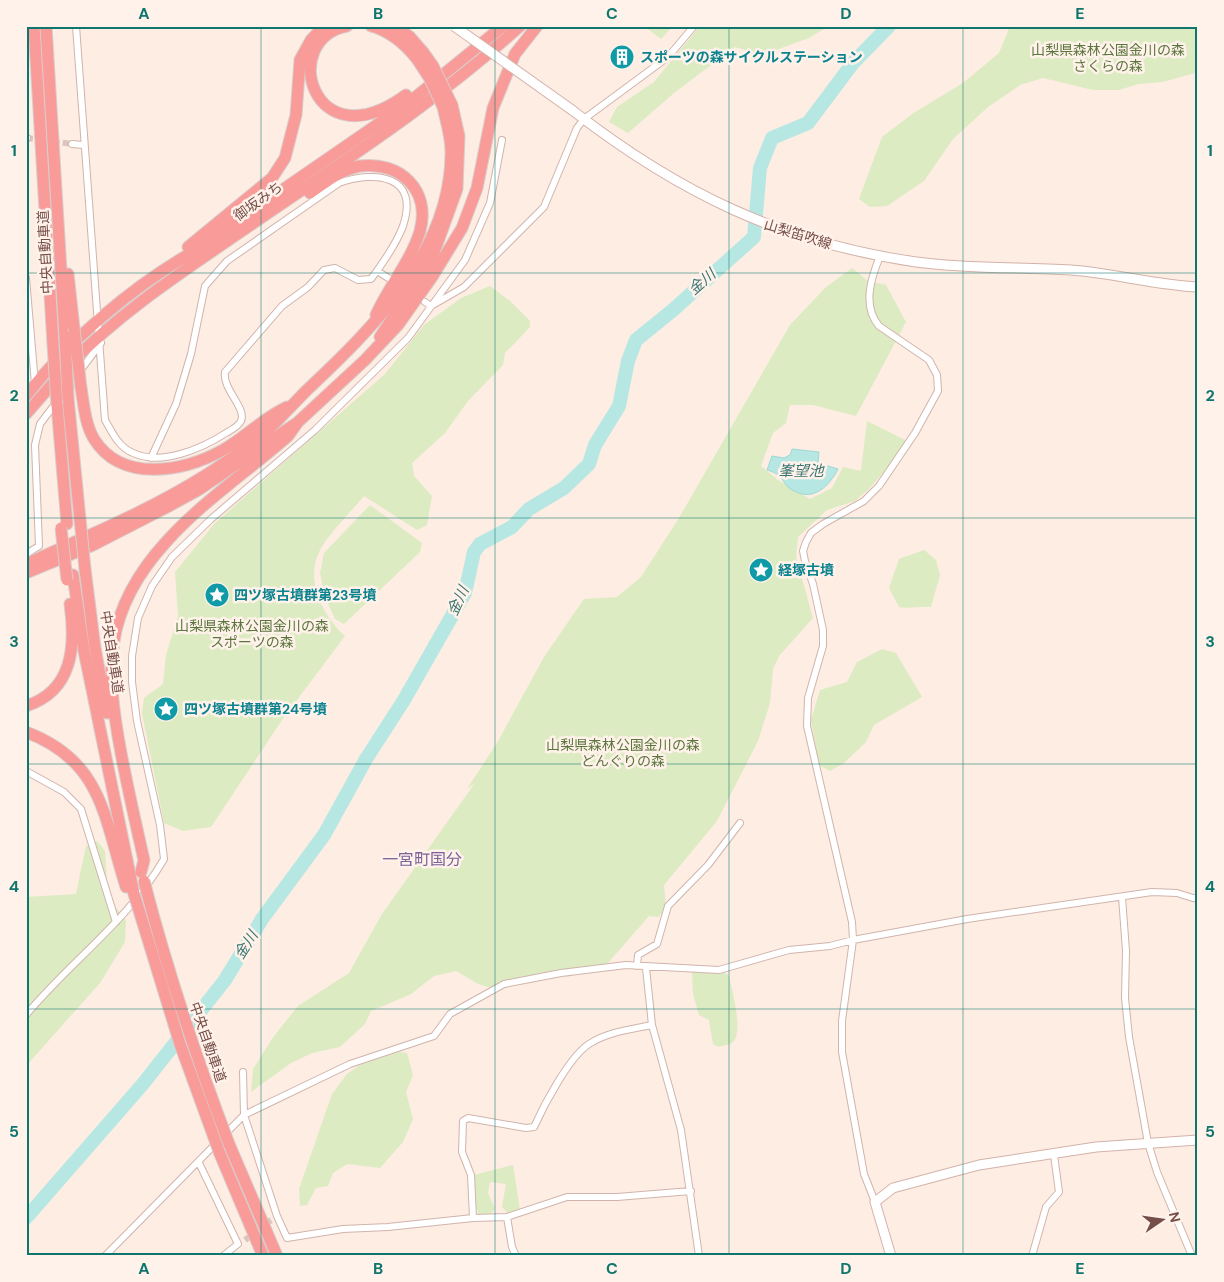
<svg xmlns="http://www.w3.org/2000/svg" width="1224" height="1282" font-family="'DM Sans','Noto Sans JP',sans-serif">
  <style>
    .green { fill: #dcebc1 }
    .water { fill: #b7e7e3; stroke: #9dd9d5 }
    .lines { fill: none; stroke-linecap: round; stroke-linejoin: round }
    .river { stroke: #b7e7e3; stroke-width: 14 }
    .street-tunnel { stroke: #dbc5bc; stroke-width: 6; stroke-dasharray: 6 3; stroke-linecap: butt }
    .street-casing { stroke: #d1b4ac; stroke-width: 8 }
    .secondary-casing { stroke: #d4b2a9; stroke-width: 11 }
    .highway-casing { stroke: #d9cdcc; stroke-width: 13 }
    .street { stroke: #fff; stroke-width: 6 }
    .secondary { stroke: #fff; stroke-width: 9 }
    .highway { stroke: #f99b98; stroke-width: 11 }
    .secondary-bridge-casing { stroke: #d4b2a9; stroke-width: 11; stroke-linecap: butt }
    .highway-bridge-casing { stroke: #d9cdcc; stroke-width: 13; stroke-linecap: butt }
    .secondary-bridge { stroke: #fff; stroke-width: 9 }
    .highway-bridge { stroke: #f99b98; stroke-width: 11 }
    .grid { fill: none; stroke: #0f766e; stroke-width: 1; stroke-opacity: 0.55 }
    .labels { text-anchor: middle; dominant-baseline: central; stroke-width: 5; stroke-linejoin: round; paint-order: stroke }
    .park-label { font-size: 14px; fill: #5b763d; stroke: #fff2ea }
    .culture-label { font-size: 14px; font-weight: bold; fill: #0d838f; stroke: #fff2ea; text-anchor: start }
    .street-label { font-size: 14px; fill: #764e48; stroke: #fff2ea }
    .water-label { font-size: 15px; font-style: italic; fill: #397571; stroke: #fff2ea }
    .quarter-label { font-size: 16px; fill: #7b639a; stroke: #fff2ea }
    .neatline { fill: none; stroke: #0f766e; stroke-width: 2 }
    .grid-label { font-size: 16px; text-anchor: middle; font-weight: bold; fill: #0f766e }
  </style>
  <rect width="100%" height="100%" fill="#fdede3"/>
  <!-- green -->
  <path class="green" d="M644 26H673L661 39Z
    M700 26H829L809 38 762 55 735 47 674 93 628 133 609 122 617 107 654 82Z
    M1010 26H1198V70L1195 73 1163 82 1138 84 1119 90H1093L1043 78 1020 85 988 107 953 139 924 181 887 206 870 207 859 199 882 137 912 114 963 83 999 53Z
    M852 268 868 281 886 285 906 322 856 416 813 405H790L786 423 773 433 761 466 778 480 810 499 832 488 843 467 861 471 867 421 909 442 869 489 855 501 827 510 798 537 796 557 813 618 779 656 773 669 770 703 758 741 717 821 664 885 666 909 658 917 649 916 607 964 568 977 547 972 491 988 478 984 456 971 434 976 411 994 371 1011 365 1024 340 1047 312 1053 291 1063 251 1092 253 1069 274 1036 298 1006 349 973 382 914 475 783 467 789 497 743 544 657 584 599 617 597 641 577 679 518 790 325 825 288Z
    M490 286 510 301 530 321V327L505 353 503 365 468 401 445 433 412 463 414 476 432 496 427 525 417 530 364 496C351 512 330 532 320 550 304 580 323 616 345 636L282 720 211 827 183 831 164 823 142 713 144 698 163 684 166 655 178 616 175 572 215 523 385 374 424 325 461 298Z
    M370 505 422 543 420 552 344 624 335 619 325 597 320 573 324 553Z
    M924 550 936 560 940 575 931 607C919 606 910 609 899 607L889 588 899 559Z
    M882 649 896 653 922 697 874 725 866 742 844 763 830 771 819 765 811 720 820 690 847 682 857 662Z
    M97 841 105 851 108 898 126 920 125 942 100 983 26 1066V897L76 894 86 846Z
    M692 972H724L729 976C732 991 743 1028 734 1041 731 1045 724 1045 719 1047L713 1044 709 1020 699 1015 693 994Z
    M399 1052 407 1053 413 1075 406 1092 413 1119 403 1142 380 1168 347 1164 333 1173 328 1186 316 1188 307 1205 300 1206 299 1189 332 1094 347 1074 361 1064Z
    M513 1165 520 1210 509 1215 502 1207 506 1184 490 1182 488 1193 495 1209 490 1214 479 1215 476 1207 474 1175Z"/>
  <!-- water -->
  <path class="water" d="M792 449 819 452 818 463 838 469C830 485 814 502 794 491 780 484 787 476 767 470L772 456 784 458 790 455Z"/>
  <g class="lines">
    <!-- river -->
    <path class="river" d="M26 1218 142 1085 225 980 262 919 324 835 366 759 404 700 465 593 474 552 480 544 512 527 529 509 564 488 589 464 595 445 619 406 628 361 636 340 673 310 754 237 760 168 772 138 808 123 853 63 889 26"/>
    <!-- street-tunnel -->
    <path class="street-tunnel" d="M27 138 72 144
      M245 1240 271 1220"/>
    <defs>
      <path id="street" d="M76 26 105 420C112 432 118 446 131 452 160 467 201 449 226 433 231 430 238 427 241 421 247 408 222 389 225 372L282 306 308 287 324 270 335 268 358 280 371 279C383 263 396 245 403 226 420 175 375 170 339 183L227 261 205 286 191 354 176 404 151 458
        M26 138H27
        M72 144 83 145
        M377 271 390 279
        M26 278 35 384
        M425 302 431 306 464 287 544 207 577 128 584 119 668 57 694 26
        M26 554 39 546 35 445 40 424 101 343
        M26 771 64 792 81 809 116 922
        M1122 897 1126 951 1125 998 1129 1037 1148 1143 1157 1172 1192 1256
        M637 966 638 955 657 944 668 906 708 865 740 823
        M646 968 652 1025 681 1130 699 1256
        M26 1015C71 961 129 920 164 859L160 825 137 721 132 682V656L138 618 152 586 172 557 211 519 315 430 408 338 465 260 490 203 502 140
        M243 1072 244 1115 277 1216 287 1238 343 1229 388 1227 473 1218 507 1217 567 1197H617L691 1191
        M199 1163 238 1244 223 1256
        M875 1202 864 1174 842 1052V1021L853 940 852 922 807 726 808 698 823 646V630L813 584 805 561 803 551 806 542 811 533 823 524 864 501 879 486 915 433 938 391 937 375 929 360 879 326C862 306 871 278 880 256
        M507 1217 512 1247 516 1256
        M473 1218 471 1175 462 1152 463 1121 468 1118 526 1128 534 1127C544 1105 569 1057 589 1044 607 1032 632 1029 652 1025
        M105 1256 244 1115 350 1064 434 1036 450 1014 504 984 561 973 626 965 719 970 789 950 830 946 853 940 967 919 1152 892 1177 893 1193 898H1198
        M1032 1256 1046 1207 1059 1192 1054 1155"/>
      <path id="secondary" d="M572 110C679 193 780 242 916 262 967 269 1019 267 1071 270 1113 273 1155 285 1198 287
        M891 1256 875 1202 893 1188 979 1165 1096 1147 1198 1140"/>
      <path id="highway" d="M34 26 53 344
        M46 26 65 336
        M347 26C278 39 312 164 406 95
        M371 26C390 31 405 44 417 59
        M395 26 410 37 423 52
        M310 193C324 183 342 169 360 166 400 161 431 190 420 231 411 261 389 286 376 315
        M188 247 272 178 285 158 296 115 300 60 311 40 324 26
        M68 274 74 328
        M380 337 432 258 457 189 459 136 452 105
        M72 362C120 313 176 276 233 237 330 170 432 106 520 26
        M81 388C84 405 85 424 94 439 122 484 185 471 223 450 246 437 263 418 287 407
        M26 396C69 340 131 288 191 253L407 104 503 26
        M68 398 80 519
        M57 405 67 524
        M26 414 61 374
        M26 564C87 536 149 511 206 475 230 460 255 443 275 423 286 412 296 401 307 390 374 327 452 250 451 151 451 136 446 121 443 107
        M85 569 95 648 107 713
        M26 573 91 546 169 506 200 489 295 424
        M73 575 84 651 134 894
        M26 706C73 691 76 646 70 604
        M26 732C103 761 104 818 126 887
        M141 872 144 860C136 825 128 789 121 753 105 667 103 611 166 542 202 502 248 471 288 436L298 422 365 360 398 325 432 277 462 228 477 188 493 108 515 54 537 26
        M229 1144 277 1256
        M220 1154 263 1256"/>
    </defs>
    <!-- street casing -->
    <use href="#street" class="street-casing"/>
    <!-- secondary casing -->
    <use href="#secondary" class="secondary-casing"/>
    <!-- highway casing -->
    <use href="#highway" class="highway-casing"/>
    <!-- street -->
    <use href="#street" class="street"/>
    <!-- secondary -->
    <use href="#secondary" class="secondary"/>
    <!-- highway -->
    <use href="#highway" class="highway"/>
    <defs>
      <path id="secondary-bridge" d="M454 26 572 110"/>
      <path id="highway-bridge" d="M423 52 433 66 452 105
        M417 59 430 79 443 107
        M74 328 81 388
        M65 336 68 398
        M53 344 57 405
        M80 519 85 569
        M61 528 67 580
        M144 881C167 970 196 1057 229 1144
        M134 894 180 1044 220 1154"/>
    </defs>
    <!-- secondary-bridge casing -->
    <use href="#secondary-bridge" class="secondary-bridge-casing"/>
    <!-- highway-bridge casing -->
    <use href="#highway-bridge" class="highway-bridge-casing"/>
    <!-- secondary-bridge -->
    <use href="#secondary-bridge" class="secondary-bridge"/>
    <!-- highway-bridge -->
    <use href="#highway-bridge" class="highway-bridge"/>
  </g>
  <!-- grid -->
  <path class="grid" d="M261 26V1256M495 26V1256M729 26V1256M963 26V1256M26 273H1198M26 518H1198M26 764H1198M26 1009H1198"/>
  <!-- icons -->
  <defs>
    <symbol id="building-disc" viewBox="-11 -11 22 22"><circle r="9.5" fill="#0f9aa8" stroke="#fff2ea"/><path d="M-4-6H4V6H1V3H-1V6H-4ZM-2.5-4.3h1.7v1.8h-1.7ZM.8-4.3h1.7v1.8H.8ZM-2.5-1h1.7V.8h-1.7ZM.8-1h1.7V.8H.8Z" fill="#fff"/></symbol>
    <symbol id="sight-disc" viewBox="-11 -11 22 22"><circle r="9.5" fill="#0f9aa8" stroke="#fff2ea"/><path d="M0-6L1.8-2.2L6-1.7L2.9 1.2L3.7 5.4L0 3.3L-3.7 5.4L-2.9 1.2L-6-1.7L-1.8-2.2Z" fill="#fff"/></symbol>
  </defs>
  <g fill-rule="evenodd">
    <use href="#building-disc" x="608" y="43" width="28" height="28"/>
    <use href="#sight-disc" x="747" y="556" width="28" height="28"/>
    <use href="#sight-disc" x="203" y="581" width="28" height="28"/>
    <use href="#sight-disc" x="152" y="695" width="28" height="28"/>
  </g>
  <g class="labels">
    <!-- park labels -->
    <g class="park-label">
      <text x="1108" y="50">山梨県森林公園金川の森<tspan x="1108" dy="16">さくらの森</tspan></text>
      <text x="252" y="626">山梨県森林公園金川の森<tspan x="252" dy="16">スポーツの森</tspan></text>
      <text x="623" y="745">山梨県森林公園金川の森<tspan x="623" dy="16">どんぐりの森</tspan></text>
    </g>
    <!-- culture labels -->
    <g class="culture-label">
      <text x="640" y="57">スポーツの森サイクルステーション</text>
      <text x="778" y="570">経塚古墳</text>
      <text x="234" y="595">四ツ塚古墳群第23号墳</text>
      <text x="184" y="709">四ツ塚古墳群第24号墳</text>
    </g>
    <!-- street labels -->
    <g class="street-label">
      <text transform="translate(258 201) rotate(-35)">御坂みち</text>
      <text transform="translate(798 234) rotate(17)">山梨笛吹線</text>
      <text transform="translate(45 252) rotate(-93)">中央自動車道</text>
      <text transform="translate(112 652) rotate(81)">中央自動車道</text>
      <text transform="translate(208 1042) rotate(71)">中央自動車道</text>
    </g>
    <!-- water labels -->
    <g class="water-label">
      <text transform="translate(702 282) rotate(-41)">金川</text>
      <text x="801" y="471">峯望池</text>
      <text transform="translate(458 601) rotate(-65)">金川</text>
      <text transform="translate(246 945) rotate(-58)">金川</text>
    </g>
    <!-- quarter labels -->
    <g class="quarter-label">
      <text x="422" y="859">一宮町国分</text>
    </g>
  </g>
  <!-- border -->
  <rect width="1224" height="1282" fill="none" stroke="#fff2ea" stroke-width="55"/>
  <!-- north arrow -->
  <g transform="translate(1162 1220) rotate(77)" stroke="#fff2ea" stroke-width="4" paint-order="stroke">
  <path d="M0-4L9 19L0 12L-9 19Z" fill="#764e48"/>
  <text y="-8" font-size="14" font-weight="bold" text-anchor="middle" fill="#764e48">N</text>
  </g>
  <rect x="28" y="28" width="1168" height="1226" class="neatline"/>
  <g class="grid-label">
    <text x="144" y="19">A</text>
    <text x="378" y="19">B</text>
    <text x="612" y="19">C</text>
    <text x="846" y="19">D</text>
    <text x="1080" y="19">E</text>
    <text x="14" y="156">1</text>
    <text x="1210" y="156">1</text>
    <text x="14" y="401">2</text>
    <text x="1210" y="401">2</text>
    <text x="14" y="647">3</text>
    <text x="1210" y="647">3</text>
    <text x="14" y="892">4</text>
    <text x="1210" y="892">4</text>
    <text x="14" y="1137">5</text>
    <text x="1210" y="1137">5</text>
    <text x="144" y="1274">A</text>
    <text x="378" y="1274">B</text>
    <text x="612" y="1274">C</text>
    <text x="846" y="1274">D</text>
    <text x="1080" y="1274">E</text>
  </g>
</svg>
